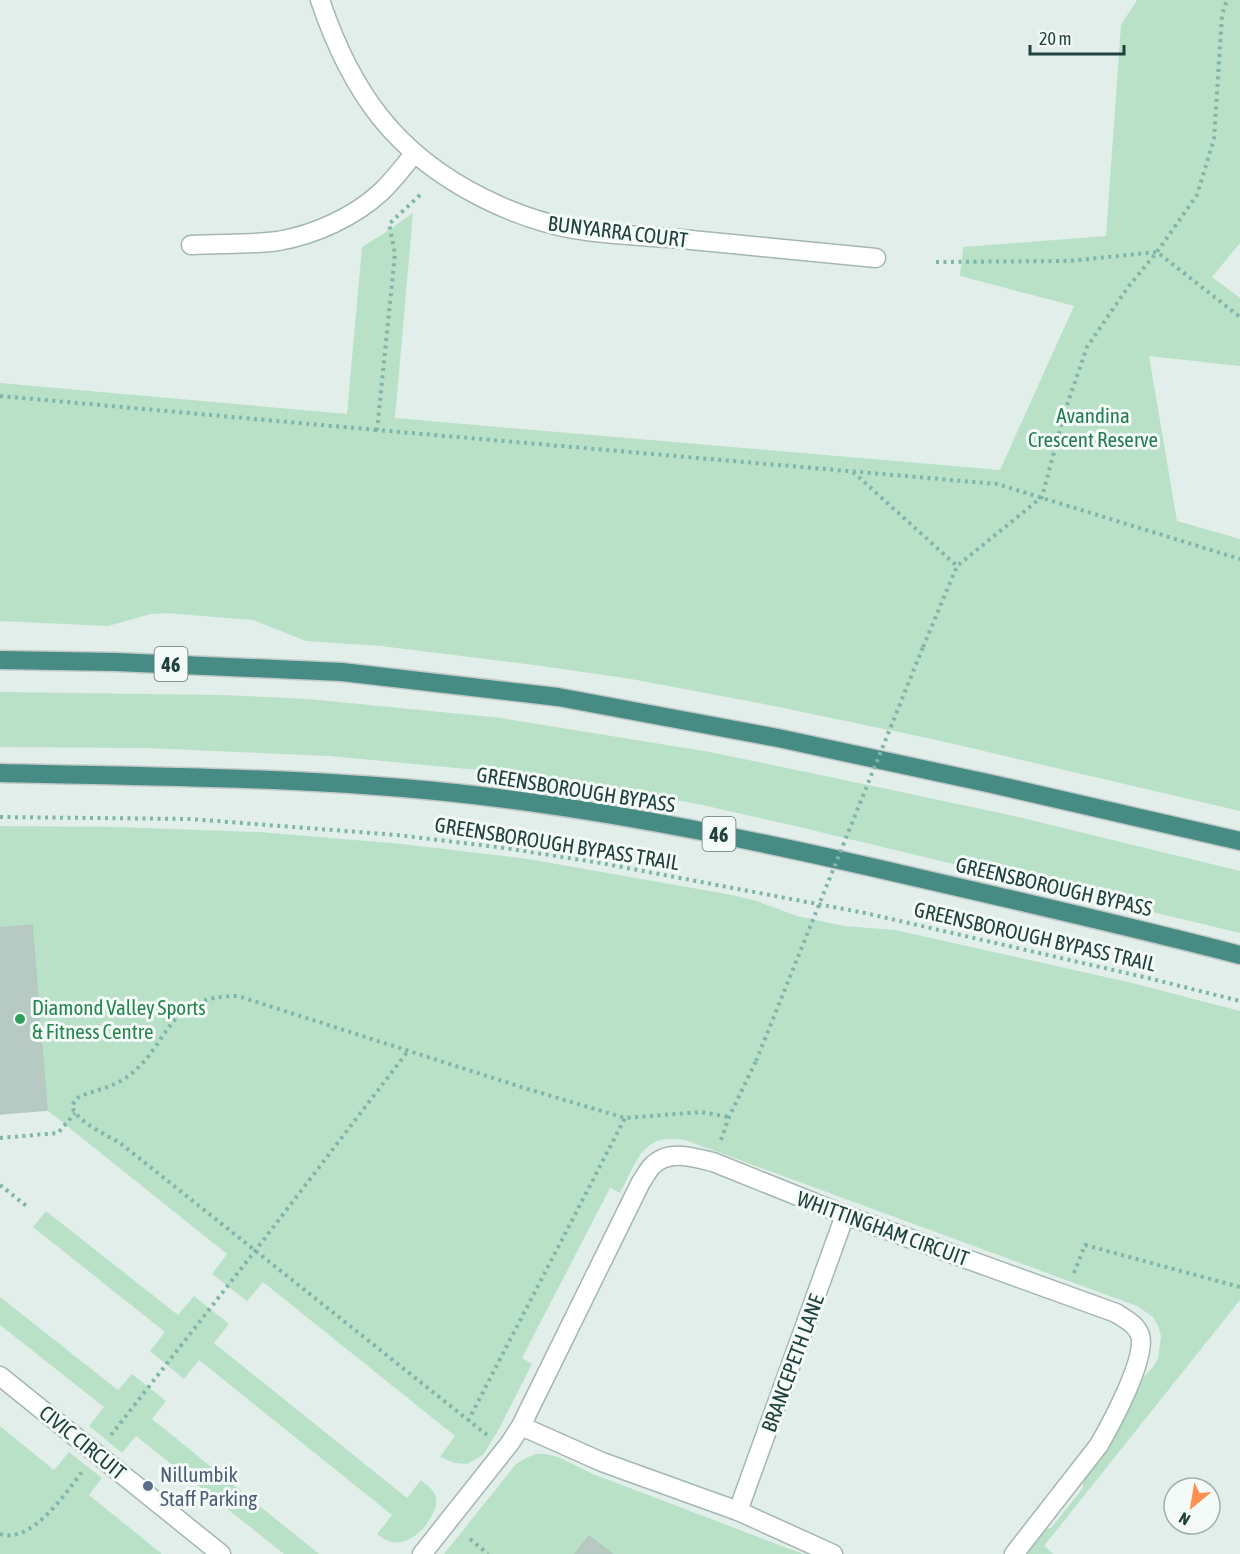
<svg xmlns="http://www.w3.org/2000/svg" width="1240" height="1554" font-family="'Asap Condensed',sans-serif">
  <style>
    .green { fill: #b9e1c8 }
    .building { fill: #b7c9c3; stroke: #b4c8c2; stroke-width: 1.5 }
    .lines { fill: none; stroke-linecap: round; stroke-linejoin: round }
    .service-casing { stroke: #a4b7b2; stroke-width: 21 }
    .minor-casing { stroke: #a4b7b2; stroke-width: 21 }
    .trunk-casing { stroke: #c1cac8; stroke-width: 21 }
    .path { stroke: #7fb5aa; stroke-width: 4; stroke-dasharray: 3 4.5; stroke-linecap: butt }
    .service { stroke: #fff; stroke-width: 18 }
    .minor { stroke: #fff; stroke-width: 18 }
    .trunk { stroke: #468c84; stroke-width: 18 }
    .path-bridge { stroke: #7fb5aa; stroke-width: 4; stroke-dasharray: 3 4.5; stroke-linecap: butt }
    .leisure-dot { fill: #2e9e5b; stroke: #f3faf7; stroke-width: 2 }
    .service-dot { fill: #5c6f8a; stroke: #f3faf7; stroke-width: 2 }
    .labels { text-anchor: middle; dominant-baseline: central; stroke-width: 6; stroke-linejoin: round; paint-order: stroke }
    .shield { fill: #f3faf7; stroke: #5f7874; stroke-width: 1.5 }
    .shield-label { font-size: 20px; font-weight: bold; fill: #20413c }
    .street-label { font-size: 21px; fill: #20413c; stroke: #f3faf7 }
    .park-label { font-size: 21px; fill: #267c52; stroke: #f3faf7 }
    .leisure-label { font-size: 21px; fill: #27864d; stroke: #f3faf7; text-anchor: start }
    .service-label { font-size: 21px; fill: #4e5e75; stroke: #f3faf7; text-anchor: start }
  </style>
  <rect width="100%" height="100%" fill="#e2eeea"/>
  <!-- green -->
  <path class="green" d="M1137 0H1240V243L1212 277 1240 298V366L1149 356 1177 521 1240 539V811L932 739 769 705 631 679 535 665 381 646 306 641 253 620 166 613 151 614 108 626 0 621V383L347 414 362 247 386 232 413 213 395 418 1000 470 1074 306 960 276 963 247 1106 236 1121 25Z
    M0 692 221 695 309 699 501 718 710 752 887 789 1014 816 1240 871V933L795 826 698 804 532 775 329 756 146 748 0 747Z
    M0 826 118 827 259 832 402 844 528 859 732 895 757 901 797 916 844 926 895 930 1132 983 1240 1011V1300L1044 1546 1053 1554H1023L1044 1529 1051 1528 1083 1488V1481L1114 1437 1136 1386 1153 1367 1158 1359 1161 1336 1158 1326 1153 1317 1137 1306 685 1140C642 1132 637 1161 620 1193L610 1188 522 1358 532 1364 499 1429 483 1455 467 1464 455 1463 440 1457 455 1436 263 1282 247 1301 212 1274 227 1254 47 1110 32 926 0 928Z
    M46 1211 178 1315 194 1296 229 1324 214 1343 407 1498 421 1480C427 1485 435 1491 436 1498 438 1508 431 1517 426 1525 413 1541 395 1550 377 1534L392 1515 199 1360 184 1379 150 1351 165 1332 33 1227Z
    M0 1297 118 1390 132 1374 166 1401 152 1419 319 1554H284L136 1436 122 1453 89 1426 104 1407 0 1325Z
    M0 1426 54 1470 69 1452 102 1478 89 1495 162 1554H0Z
    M536 1454H547L558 1457 593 1474 803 1554H444L516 1464 526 1458Z"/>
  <!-- building -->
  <path class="building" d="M32 925 47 1110 0 1114V928Z
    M589 1536 612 1554H575Z"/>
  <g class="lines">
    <defs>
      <path id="service" d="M0 1376 221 1554
        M738 1511 845 1215"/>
      <path id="minor" d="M320 0C351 92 395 154 483 198 511 212 541 223 573 229 608 235 645 236 681 239 746 245 811 252 876 258
        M191 245C219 243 250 245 278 241 314 235 354 217 381 192 393 181 403 167 414 154
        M521 1426 602 1462 738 1511 833 1554
        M422 1554 510 1443 521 1426 641 1182C645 1177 648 1170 652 1166 668 1149 693 1157 713 1162L845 1215 1116 1313C1125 1319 1136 1324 1140 1335 1147 1358 1111 1424 1099 1445L1014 1554"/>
      <path id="trunk" d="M0 660 116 662 342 672 558 697 778 738 992 784 1240 841
        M0 773C166 777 333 777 498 798 639 816 777 845 914 877 1023 902 1132 927 1240 955"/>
    </defs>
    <!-- service casing -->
    <use href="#service" class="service-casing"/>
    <!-- minor casing -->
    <use href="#minor" class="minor-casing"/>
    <!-- trunk casing -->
    <use href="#trunk" class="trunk-casing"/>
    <!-- path -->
    <path class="path" d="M420 195 389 224 395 254 377 430 997 484 1240 559
      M936 262 1068 261 1157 252 1240 317
      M0 396 377 430
      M853 472 957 566
      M923 647 957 566 1042 497 1065 411 1087 347 1128 287 1157 252 1197 195 1214 139 1222 15 1227 0
      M0 817 190 819 397 835 505 848 601 863 865 913 1148 978 1240 1001
      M0 1138 58 1133 75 1113
      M721 1140 729 1117 756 1061
      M0 1185 29 1208
      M1074 1273 1085 1245 1240 1287
      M468 1421 625 1118
      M111 1435 255 1251 408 1051
      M487 1435 120 1143C105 1134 79 1123 72 1107 74 1102 76 1098 81 1096 96 1090 110 1088 124 1079 172 1047 161 996 238 996L521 1087 625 1118 701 1112 729 1117
      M0 1534C32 1544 65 1494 82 1472
      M470 1539 488 1554"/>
    <!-- service -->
    <use href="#service" class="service"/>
    <!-- minor -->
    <use href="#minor" class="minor"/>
    <!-- trunk -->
    <use href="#trunk" class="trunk"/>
    <!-- path-bridge -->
    <path class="path-bridge" d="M756 1061 923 647"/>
  </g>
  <!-- markers -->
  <circle class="leisure-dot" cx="20" cy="1019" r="6"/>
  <circle class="service-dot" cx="148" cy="1486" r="6"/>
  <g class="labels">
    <!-- shield labels -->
    <g class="shield">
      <rect x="154.5" y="647" width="33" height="34" rx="4.5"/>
      <rect x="702.5" y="817" width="33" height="34" rx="4.5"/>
    </g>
    <g class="shield-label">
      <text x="171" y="664">46</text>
      <text x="719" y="834">46</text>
    </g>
    <!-- street labels -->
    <g class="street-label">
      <text transform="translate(618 231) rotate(7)">BUNYARRA COURT</text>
      <text transform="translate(576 789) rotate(9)">GREENSBOROUGH BYPASS</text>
      <text transform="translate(557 843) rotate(9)">GREENSBOROUGH BYPASS TRAIL</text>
      <text transform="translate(1054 886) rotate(13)">GREENSBOROUGH BYPASS</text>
      <text transform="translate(1035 936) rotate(13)">GREENSBOROUGH BYPASS TRAIL</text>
      <text transform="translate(883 1228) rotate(20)">WHITTINGHAM CIRCUIT</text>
      <text transform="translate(792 1363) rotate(-70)">BRANCEPETH LANE</text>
      <text transform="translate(83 1442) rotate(39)">CIVIC CIRCUIT</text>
    </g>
    <!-- park labels -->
    <g class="park-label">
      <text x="1093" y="415">Avandina<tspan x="1093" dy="24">Crescent Reserve</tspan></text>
    </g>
    <!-- leisure labels -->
    <g class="leisure-label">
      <text x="32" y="1007">Diamond Valley Sports<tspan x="32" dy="24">&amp; Fitness Centre</tspan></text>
    </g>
    <!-- service labels -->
    <g class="service-label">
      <text x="160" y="1474">Nillumbik<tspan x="160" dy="24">Staff Parking</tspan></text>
    </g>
  </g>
  <!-- north arrow -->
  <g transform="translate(1192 1506) rotate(210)"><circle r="28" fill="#f3faf7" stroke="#9fb0ac" stroke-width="1.5"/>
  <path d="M0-4.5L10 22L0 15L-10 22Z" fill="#ff904f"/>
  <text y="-9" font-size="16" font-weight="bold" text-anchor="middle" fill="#20413c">N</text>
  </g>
  <!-- scale -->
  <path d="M1030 45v9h94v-9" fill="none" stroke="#20413c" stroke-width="3"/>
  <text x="1039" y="45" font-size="18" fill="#20413c" stroke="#f3faf7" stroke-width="4.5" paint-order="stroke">20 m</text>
</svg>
